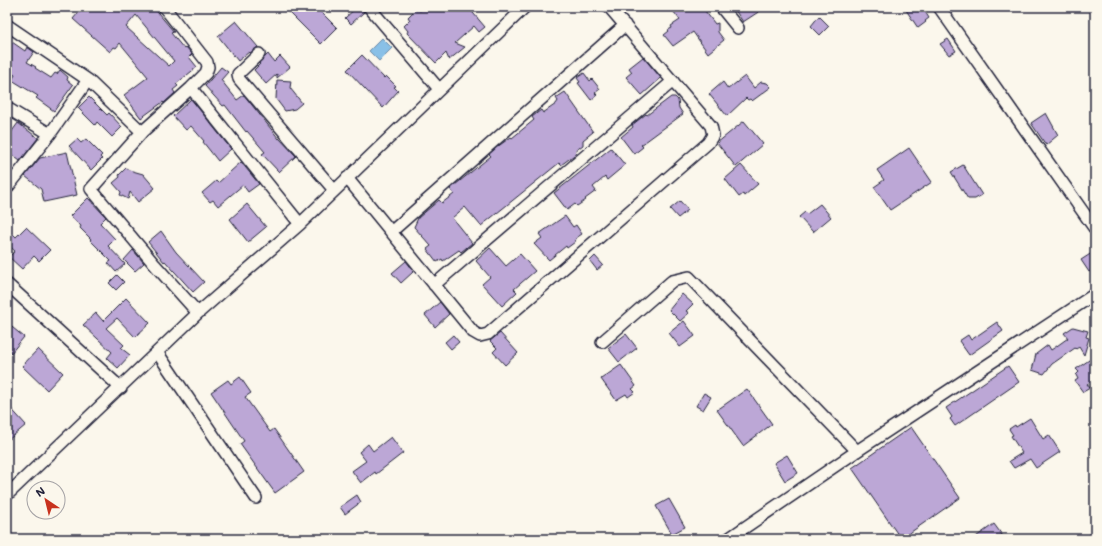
<svg xmlns="http://www.w3.org/2000/svg" width="1102" height="546" font-family="Mali,sans-serif">
  <style>
    .water { fill: #89c0e7; stroke: #6081a2 }
    .building { fill: #bca7d6; stroke: #22223b; fill-rule: evenodd }
    .lines { fill: none; stroke-linecap: round; stroke-linejoin: round }
    .minor-casing { stroke: #22223b; stroke-width: 14 }
    .minor { stroke: #fbf7ec; stroke-width: 11 }
  </style>
  <rect width="100%" height="100%" fill="#fbf7ec"/>
  <filter id="ink" filterUnits="userSpaceOnUse"><feTurbulence type="fractalNoise" baseFrequency=".025" numOctaves="2"/><feDisplacementMap in="SourceGraphic" scale="8" xChannelSelector="R" yChannelSelector="G"/><feConvolveMatrix kernelMatrix="1 2 1 2 8 2 1 2 1" color-interpolation-filters="sRGB"/></filter>
  <g filter="url(#ink)">
    <!-- water -->
    <path class="water" d="M382 38 392 48 379 61 369 51Z"/>
    <!-- building -->
    <path class="building" d="M83 7H153L174 32 171 33 184 49 186 47 192 54 189 57 197 67 176 84 178 86 173 90 175 93 164 103 163 102 141 118 124 95 148 77 120 43 116 48 114 47 110 52 73 19ZM136 15 174 61 169 66 126 27Z
      M284 7H316L337 28 321 44Z
      M357 7 364 12 351 24 345 18Z
      M424 7 426 10 430 7H468L485 27 479 32 474 26 455 43 465 47 449 60 446 53 436 63 407 33 408 31 404 26 410 20 408 17 417 8 420 11Z
      M670 7H702L715 24 718 23V32L724 40 708 53 693 32 673 46 664 35 669 31 668 30 672 28 671 26 680 20Z
      M733 7H766L743 22Z
      M904 7H922L929 18 925 21 926 22 918 28Z
      M819 16 829 26 820 35 811 26Z
      M236 21 258 47 250 53 249 52 238 61 218 36Z
      M948 39 956 51 949 55 940 44Z
      M12 42 25 51 27 47 34 52 27 62 36 67 35 68 51 78 55 73 57 74 60 70 68 77 67 80 73 85 54 111 36 98 38 96 12 80 15 75 7 70V49Z
      M268 54 274 62 280 56 290 67 277 78V74L266 84 254 70 260 64 259 63Z
      M362 55 384 78 386 76 396 86 394 87 398 91 383 108 347 70Z
      M643 57 661 78 642 95 626 77 632 72 629 68Z
      M221 67 228 72 221 80 237 100 244 95 279 139V138L296 156 279 172 262 154 265 152 247 131 246 132 225 105 223 106 205 86Z
      M584 73 590 81 592 79 600 89 595 93 597 95 591 100 578 83 580 82 577 78Z
      M745 76 754 88 761 82 767 83 771 87 752 101 750 99 748 100 746 98 727 116 709 94 723 82 728 89Z
      M277 80 291 81 290 88 302 103 295 109 285 111 276 99Z
      M565 92 593 132 583 140V145L575 151 577 153 561 165 559 163 481 226 465 207 459 212 452 218 472 243 461 252 459 250 443 261 442 259 437 262 427 249 431 246 414 227 418 218 439 200 442 203 454 194 450 189 491 156 489 154 497 147 511 137 512 138 534 120 532 117 541 110 543 113 556 104 558 101 556 98Z
      M89 97 107 115 109 113 122 127 112 137 97 122 95 125 78 108Z
      M671 97H675L678 100 679 108 683 114 641 145 643 147 634 154 621 137 633 127 632 125 646 114 647 115Z
      M191 99 231 149 218 161 203 142 204 141 191 126 186 130 173 116Z
      M1046 113 1058 135 1046 145 1031 123Z
      M744 121 763 144 736 167 717 143Z
      M18 123 38 138 20 161 7 151V138Z
      M77 139 81 143 86 139 102 155 100 157 102 159 91 170 69 146Z
      M611 148 625 165 607 180 605 177 593 187 596 191 585 199 586 200 577 206 575 204 567 210 554 193Z
      M909 148 932 182 890 210 874 187 884 180 877 170Z
      M67 152 77 195 44 202 41 189 25 176 40 158Z
      M241 162 259 184 248 192 243 185 218 206 213 200 210 202 202 193 216 181 218 183Z
      M741 165 758 184 744 196 743 194 739 197 725 179Z
      M963 165 982 195 975 199H968L951 172Z
      M126 168 129 170 143 174 155 188 138 202 130 192 128 199 120 195 121 192 113 183 120 177 119 175Z
      M88 198 106 217 100 223 115 239 108 246 125 264 116 272 108 263 111 261 90 240 91 239 80 228 81 226 70 216Z
      M680 201 688 210 678 218 670 209Z
      M247 204 266 227 248 242 230 219Z
      M820 204 831 217 813 232 799 217 805 212 807 214Z
      M565 216 573 227 576 225 582 234 576 238 575 242 567 248 566 246 549 260 534 244 542 238 539 234Z
      M26 227 50 250 39 261 34 256 22 269 9 257 15 251 7 244V240L13 234 16 237Z
      M161 231 176 252 204 282 193 292 165 261 164 262 148 242Z
      M490 248 506 266 520 254 535 271 514 289 517 292 502 306 482 284 490 277 476 261Z
      M133 250 144 263 135 271 124 260Z
      M1095 251V268L1089 272 1081 260Z
      M595 256 603 265 597 270 590 261Z
      M406 261 413 270 412 271 413 272 401 283 392 273Z
      M117 275 124 282 116 290 109 283Z
      M682 294 693 304 686 311 689 313 680 321 669 310Z
      M126 298 150 323 135 337 117 318 106 328 124 345 121 348 130 355 118 368 107 358 112 352 83 325 96 313 103 321Z
      M440 302 449 314 435 327 425 315Z
      M684 321 695 336 680 347 669 333Z
      M997 322 1003 331 969 355 959 341 968 335 971 340Z
      M7 323 24 337 11 353 7 349Z
      M1073 327 1088 331 1086 337 1089 338 1084 355 1079 347 1076 349 1075 348 1052 364 1044 374 1032 370 1036 354 1048 345 1051 350 1054 348 1068 338 1064 333Z
      M500 333 518 353 505 365 493 352 497 348 490 341Z
      M626 334 637 348 619 362 608 348Z
      M453 335 459 342 451 349 445 342Z
      M38 349 63 373 47 390 22 366Z
      M1095 356V378L1087 384 1090 388 1083 392 1075 381 1078 379 1076 375 1079 372 1076 369Z
      M621 365 636 386 632 389 635 392 628 397 626 394 616 400 601 379Z
      M1008 366 1019 382 955 426 950 419 952 417 946 408Z
      M240 377 251 393 245 397 270 432 274 429 304 472 275 493 240 444 244 441 211 392 228 380 231 384Z
      M747 389 772 424 743 446 717 410Z
      M704 393 711 397 703 410 696 406Z
      M7 404 26 425 7 441Z
      M1030 418 1043 439 1049 435 1060 452 1036 468 1030 459 1014 468 1009 461 1022 453 1011 436 1013 435 1009 429 1015 425 1016 427Z
      M911 427 960 498 901 539 852 468Z
      M391 437 403 453 376 474 375 472 361 483 352 471 366 461 359 452 368 444 373 451Z
      M787 455 798 473 785 481 774 463Z
      M357 495 361 502 345 514 340 507Z
      M669 499 685 527 672 534 656 506Z
      M994 524 1005 539H973Z"/>
    <g class="lines">
      <defs>
        <path id="minor" d="M164 7 207 62 208 67 206 73 191 88 142 132 91 189 155 265 198 313
          M369 7 439 89
          M721 7 738 28
          M939 7 1095 229
          M7 25 88 80 142 132
          M259 54 238 74 239 79 334 190
          M191 88 300 224
          M7 108 50 134
          M347 178 473 332 480 336 488 334 708 143 713 135 711 126 609 7
          M7 188 50 134 88 80
          M391 232 625 25
          M7 284 121 388
          M434 285 673 81
          M602 342 672 281 689 277 857 451
          M157 352 256 498
          M7 495 198 313 300 224 525 7
          M728 539 857 451 1095 294"/>
      </defs>
      <!-- minor casing -->
      <use href="#minor" class="minor-casing"/>
      <!-- minor -->
      <use href="#minor" class="minor"/>
    </g>
  </g>
  <!-- margin -->
  <rect width="1102" height="546" fill="none" stroke="#fbf7ec" stroke-width="24"/>
  <rect x="12" y="12" width="1078" height="522" fill="none" stroke="#22223b" stroke-width="1.5" filter="url(#ink)"/>
  <!-- north arrow -->
  <g transform="translate(46 500) rotate(325)"><circle r="19" fill="#fbf7ec" stroke="#a4a2a5"/>
  <path d="M0-3L7 15L0 10L-7 15Z" fill="#c8321e"/>
  <text y="-6" font-size="11" font-weight="bold" text-anchor="middle" fill="#22223b">N</text>
  </g>
</svg>
